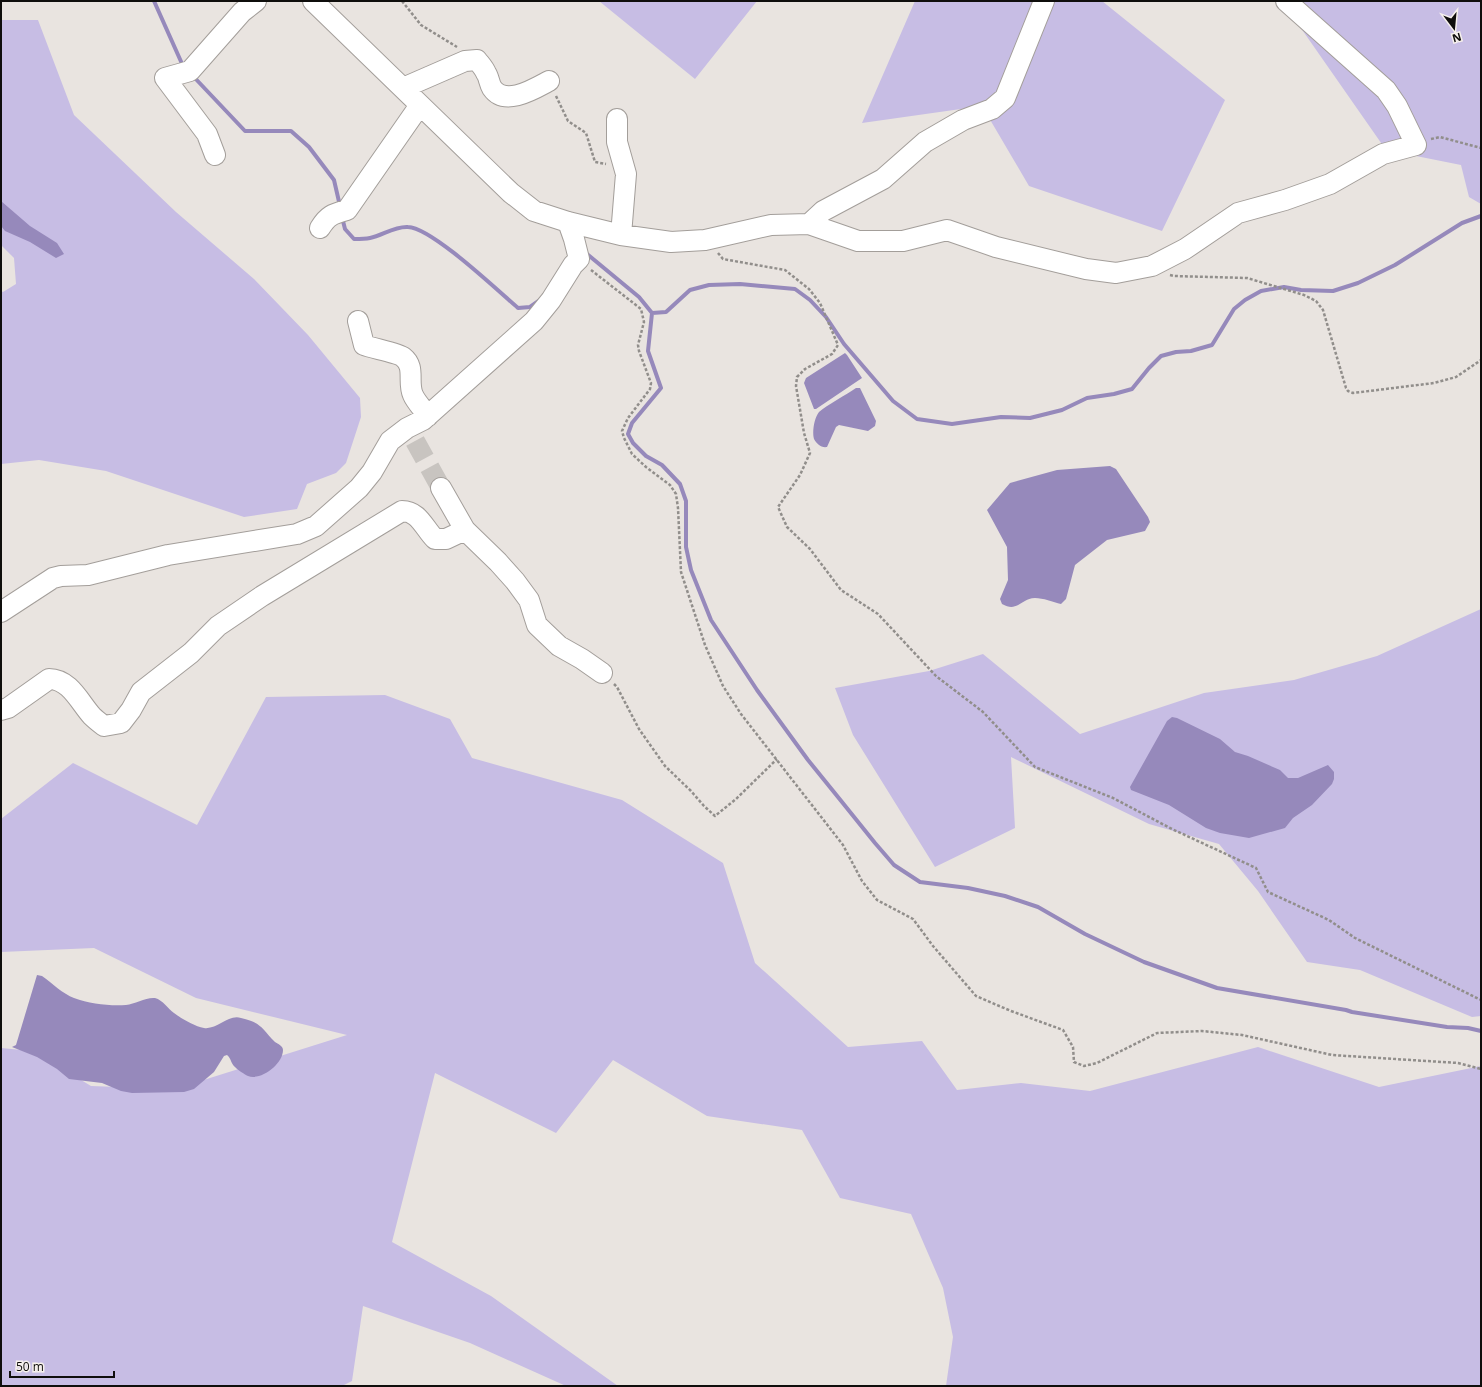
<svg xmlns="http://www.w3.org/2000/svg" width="1482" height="1387" font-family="'Open Sans',sans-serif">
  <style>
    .green { fill: #c7bde4 }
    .water { fill: #9689bb }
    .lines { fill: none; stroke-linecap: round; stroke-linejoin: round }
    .stream { stroke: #9689bb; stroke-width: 4 }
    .minor-tunnel { stroke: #c8c4c0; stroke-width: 20; stroke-dasharray: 20 10; stroke-linecap: butt }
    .minor-casing { stroke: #a39e9a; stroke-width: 22 }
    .path { stroke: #918e8b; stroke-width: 2.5; stroke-dasharray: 3 2; stroke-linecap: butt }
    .minor { stroke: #fff; stroke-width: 20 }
  </style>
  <rect width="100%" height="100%" fill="#e9e4e0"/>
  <!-- green -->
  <path class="green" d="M599 1H757L695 79Z
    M915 1H1102L1225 100 1162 231 1029 186 982 106 862 123Z
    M1282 1H1481V204L1469 197 1461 165 1386 150Z
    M1 20H38L74 115 176 212 254 279 308 335 360 398 361 417 346 463 336 473 307 484 297 509 244 517 106 471 39 460 1 464V291L3 292 16 284 14 258 1 245Z
    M1481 609V1016L1472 1017 1360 970 1307 962 1258 891 1219 844 1149 824 1011 757 1015 828 935 867 853 735 835 688 929 671 983 654 1080 734 1204 693 1294 680 1377 656Z
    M385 695 450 719 472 758 622 800 723 863 755 963 848 1047 922 1041 957 1090 1021 1083 1090 1091 1258 1047 1379 1087 1481 1066V1386H946L953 1337 943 1288 911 1214 840 1198 802 1130 707 1116 613 1060 556 1133 435 1073 392 1242 491 1296 618 1386H566L470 1343 363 1306 352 1381 342 1386H1V1048L33 1051 91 1086 175 1089 347 1035 196 998 94 948 1 952V819L73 763 197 825 266 697Z"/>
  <!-- water -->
  <path class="water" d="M1 201 30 226 57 243 64 254 56 258 30 242 5 231 1 226Z
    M845 353 847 355 862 378 816 409H814L804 383 806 378Z
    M856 388H860L876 421 875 426 868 431 839 425 836 427 827 447C821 448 817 444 814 439 812 433 814 418 819 412 827 405 846 395 856 388Z
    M1110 466 1116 469 1148 517 1150 522 1145 531 1107 540 1075 565 1066 599 1061 604C1053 602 1043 598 1035 598 1021 598 1018 613 1002 604L1000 599 1008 580 1007 547 987 510 1010 483 1057 470Z
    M1172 717 1177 718 1220 739 1235 752 1248 756 1280 770 1288 778H1298L1328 765 1334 772V779L1332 784 1312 805 1293 818 1285 828 1249 838 1220 833 1206 828 1169 805 1131 790 1130 787 1167 721Z
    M37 975 42 976C52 983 63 994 74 998 90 1004 109 1006 126 1005 135 1004 146 997 155 998 163 1000 168 1009 174 1013 182 1019 194 1026 204 1028 217 1030 228 1014 241 1018 262 1023 261 1028 275 1042 278 1044 283 1046 283 1050 283 1064 261 1081 248 1076 244 1074 238 1070 235 1067 231 1064 231 1058 227 1055L224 1056 214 1072 194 1089 184 1092 132 1093 121 1091 102 1083 69 1079 57 1069 37 1057 12 1047 16 1045Z"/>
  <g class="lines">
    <!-- stream -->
    <path class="stream" d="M154 1 183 66
      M192 75 245 131H291L309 147 334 180 340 206
      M342 217 345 229 354 239C359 239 365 239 370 238 382 236 394 226 408 227 432 228 497 290 518 308L530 307 540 300
      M584 254H587L639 297 652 313 648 351 661 388 632 423 628 434 633 443 646 456 662 465 680 484 686 501V547L691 570 711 620 757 690 808 760 842 802 875 843 894 865 920 882 968 888 1005 896 1038 907 1085 934 1144 962 1217 988 1346 1010 1352 1012 1447 1027 1468 1028 1481 1031
      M652 313 666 312 690 290 709 285 740 284 795 289 810 300 826 317 844 344 893 401 917 419 952 424 1001 417 1030 418 1062 410 1087 398 1114 394 1132 389 1149 368 1161 356 1176 352 1191 351 1212 345 1234 309 1245 300 1261 291 1284 287 1301 290 1333 291 1358 283 1395 265 1462 223 1481 216"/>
    <!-- minor-tunnel -->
    <path class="minor-tunnel" d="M415 441 441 488"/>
    <defs>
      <path id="minor" d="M313 1 511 193 534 211 568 222 621 235 671 242 705 240 771 225 809 224 858 241H903L947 230 996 247 1086 269 1116 273 1152 266 1185 249 1238 213 1285 200 1330 184 1383 154 1416 145 1397 106 1386 90 1286 1
        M403 88 465 61 477 60C480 64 484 68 486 73 489 77 489 83 492 88 505 107 534 89 549 81
        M617 119V142L626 174 621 235
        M215 155 207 134 165 78 190 71 242 12 256 1
        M809 224 823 211 883 179 925 142 963 120 992 109 1005 98 1044 1
        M320 228C328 215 333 214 347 210L420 105
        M358 321 364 345C371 348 398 353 403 357 416 367 407 382 413 395 416 402 423 409 428 416
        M441 488 465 530 498 562 515 581 529 600 537 625 559 646 582 659 602 673
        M1 612 53 578 61 576 88 575 168 555 297 534 316 526 359 488 372 472 390 441 407 428 423 420 534 321 551 300 573 265 579 259 574 239 568 222
        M1 710 8 708 49 679C70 679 80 703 92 716 96 720 100 723 104 726L121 723 131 710 141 692 191 653 218 626 262 596 402 511C419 511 424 528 435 539H446L465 530"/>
    </defs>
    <!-- minor casing -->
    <use href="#minor" class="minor-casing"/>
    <!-- path -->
    <path class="path" d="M402 1 421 25 457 47
      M556 96 568 121 586 133 595 162 606 164
      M1431 139 1440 137 1481 148
      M718 253 723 259 785 270 809 289 820 303 838 345 832 354 805 369 797 377 796 386 804 433 810 453 800 475 778 507 787 527 810 549 841 590 878 614 936 676 983 712 1035 767 1113 798 1172 829 1256 868 1268 892 1329 920 1355 938 1481 1000
      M591 270 641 309 644 322 638 345 639 351 651 383 650 389 628 418 622 431 624 438 632 454 646 467 670 485 676 494 678 508 681 572 705 645 723 686 741 714 843 845 862 881 877 900 913 919 933 946 976 996 1011 1011 1063 1030 1073 1047 1074 1062 1084 1066 1097 1063 1157 1033 1202 1031 1242 1035 1332 1055 1458 1063 1481 1069
      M1170 275 1174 276 1247 278 1304 295 1316 301 1323 310 1346 388 1348 391 1353 393 1434 383 1456 377 1481 360
      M614 684 617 687 639 729 665 766 691 791 704 806 715 816 736 799 777 759"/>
    <!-- minor -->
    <use href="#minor" class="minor"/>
  </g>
  <!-- border -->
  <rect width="1482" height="1387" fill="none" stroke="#0f0e0c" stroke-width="4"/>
  <!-- north arrow -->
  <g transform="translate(1454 28) rotate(164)" stroke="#f7f1ed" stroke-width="3" paint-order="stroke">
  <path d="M0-3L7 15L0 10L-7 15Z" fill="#0f0e0c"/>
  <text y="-6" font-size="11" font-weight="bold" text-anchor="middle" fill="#0f0e0c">N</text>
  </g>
  <!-- scale -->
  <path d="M10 1371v6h104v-6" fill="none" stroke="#0f0e0c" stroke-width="2"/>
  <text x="16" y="1371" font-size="12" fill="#0f0e0c" stroke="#f7f1ed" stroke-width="3" paint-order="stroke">50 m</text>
</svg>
